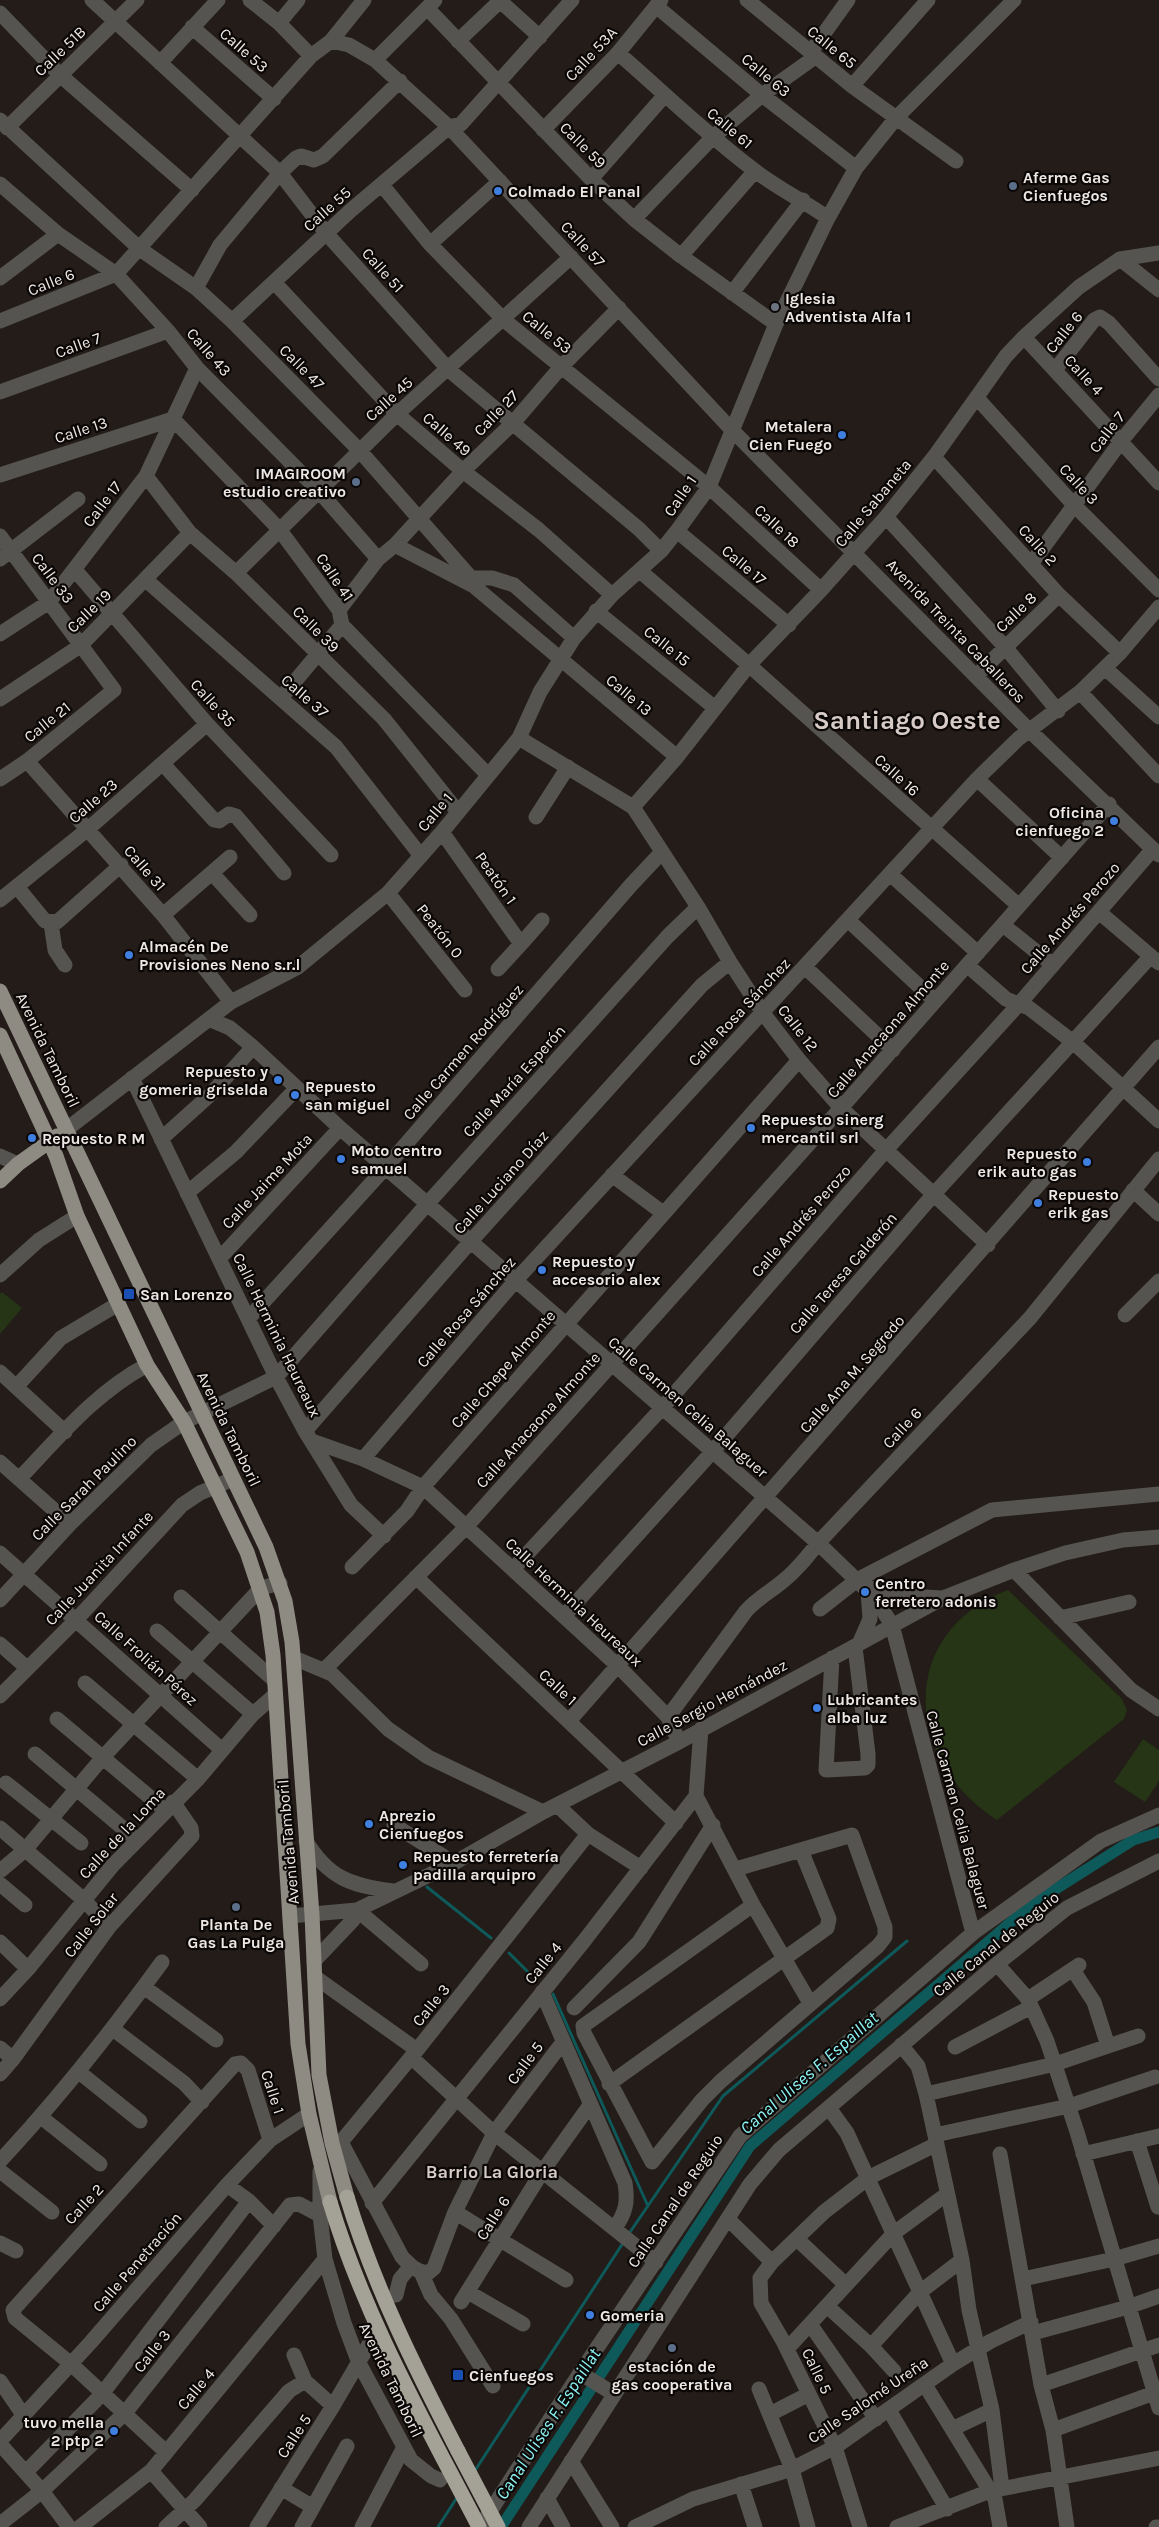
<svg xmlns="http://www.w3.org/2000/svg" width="1159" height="2527" font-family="Karla,sans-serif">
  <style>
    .green { fill: #253515 }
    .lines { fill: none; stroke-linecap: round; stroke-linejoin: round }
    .stream { stroke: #0e595a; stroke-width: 3 }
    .canal { stroke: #0e595a; stroke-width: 11 }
    .minor { stroke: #565450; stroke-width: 15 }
    .major { stroke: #8e8b83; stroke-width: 15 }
    .highway { stroke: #a4a197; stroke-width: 15 }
    .highway-bridge { stroke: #a4a197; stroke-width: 15 }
    .service-dot { fill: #5c6f8a; stroke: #0a0706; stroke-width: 2 }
    .shop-dot { fill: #3f7fe0; stroke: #0a0706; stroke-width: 2 }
    .worship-dot { fill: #6b7280; stroke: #0a0706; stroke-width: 2 }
    .transit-dot { fill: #1a4fb4; stroke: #0a0706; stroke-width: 2 }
    .labels { text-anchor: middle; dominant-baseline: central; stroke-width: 4.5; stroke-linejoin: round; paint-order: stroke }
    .street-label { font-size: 16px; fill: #ede8e5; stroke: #0a0706 }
    .poi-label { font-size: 16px; font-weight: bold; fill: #ede8e5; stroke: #0a0706; text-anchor: start }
    .water-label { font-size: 18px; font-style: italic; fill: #8cf5f6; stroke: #0a0706 }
    .neighbourhood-label { font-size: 18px; font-weight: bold; fill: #d6cbc6; stroke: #0a0706 }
    .town-label { font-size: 26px; font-weight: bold; fill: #d6cbc6; stroke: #0a0706 }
  </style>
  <rect width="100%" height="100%" fill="#231c18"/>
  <!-- green -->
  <path class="green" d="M2 1292 22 1308 0 1334V1294Z
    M1008 1590 1122 1699 1127 1710 1124 1719 997 1820C904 1761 896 1633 1008 1590Z
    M1143 1739 1159 1750V1781L1145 1802 1114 1782Z"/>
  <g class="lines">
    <!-- stream -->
    <path class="stream" d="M427 1887 491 1938
      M509 1953 532 1976
      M553 1994 647 2204
      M628 2235 723 2096 907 1941
      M474 2472 623 2243
      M438 2527 458 2496"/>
    <!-- canal -->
    <path class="canal" d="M501 2527 750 2146 1032 1904 1133 1840 1159 1832"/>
    <!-- minor -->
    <path class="minor" d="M92 0 280 173 326 233 449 370 639 529 661 551
      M250 0 279 23 311 56
      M747 0 852 86 956 161
      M656 6 762 95 856 168
      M428 9 591 179 634 219 681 256 776 324
      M0 13 60 75 192 190
      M279 23 298 0
      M192 27 274 99
      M331 41 349 45 375 60 449 127 731 429 1029 730 1159 855
      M458 41 500 1 540 37
      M618 53C663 92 706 134 754 170 777 188 804 201 828 218
      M810 53 848 0
      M375 60 435 0
      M160 63 218 0
      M852 86 928 0
      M0 120 140 249 196 288 232 321 360 451 471 578 475 587 677 757
      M7 128 137 0
      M543 130 618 53 661 0
      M591 179 665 95
      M0 184 58 234 116 274 168 331 197 368 318 490 378 559
      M382 185 430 244 504 320 709 487 821 590
      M634 219 713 137 762 95 815 57
      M430 244 500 181
      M681 256 755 171
      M1120 259 1159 290
      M0 278 58 234
      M274 282 397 414 463 471 539 530 612 595
      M196 288 220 245 280 173 296 158 301 156 314 160 323 156 400 81
      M732 293 803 200
      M0 321 116 274 311 56 331 41 364 0
      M232 321 350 211 449 127 461 124 572 0
      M1024 337 1159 483
      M1055 370 1094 320 1100 317 1109 323 1159 379
      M0 392 168 331
      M977 398 1074 505 1159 590
      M934 457 1059 595 1120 653
      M0 475 173 419 279 529 339 610 342 625 488 775
      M146 476 190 533 236 573 384 719 458 812
      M886 517 1005 647 1058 711
      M677 531 789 625
      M0 536 114 690 27 761 0 779
      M395 545 474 586
      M0 559 78 499
      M1031 564 1122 440 1159 395
      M75 570 207 724 331 855
      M640 571 749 665 1019 906
      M236 573 397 414 571 257
      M471 578H492L514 585 574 638
      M146 580 336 747 421 856
      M339 610 378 559 395 545 463 471 513 423 561 367 619 308
      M596 611 715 708
      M0 634 49 602 146 476 197 368
      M1105 668 1159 717
      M976 676 1059 595
      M1080 692 1159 776
      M281 698 342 625
      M0 699 80 646 190 533
      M519 738 633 807 698 907 730 962 763 1013 799 1060 841 1108 988 1245
      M27 761 163 915 231 1002
      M163 764 214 820 219 821 229 814 236 816 284 873
      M977 779 1062 858
      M633 807 677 757 749 665 821 590 886 517 934 457 1006 356 1024 337 1079 287 1120 259 1159 253
      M536 817 568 767
      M442 832 521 944 498 969
      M212 873 250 915
      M890 874 978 953
      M18 888 45 921 57 922 121 865
      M388 893 465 990
      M0 900 88 829 207 724
      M1099 912 1159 963
      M163 915 230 857
      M848 920 935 1001
      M51 923 55 950 65 965
      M1003 925 1053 965
      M521 944 542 920
      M967 965 1006 999 1029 1008 1073 1042 1159 1121
      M805 967 893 1050
      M209 1019 230 1028 253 1047 340 1128 818 1543 875 1598 892 1625 973 1933
      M132 1078 276 1377 305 1431 351 1505 384 1536
      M67 1129 231 1002 298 967 388 893 442 832 519 738 540 692 574 638 612 595 661 551 677 531 709 487 776 324 828 218 856 168 896 118 1014 0
      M161 1139 211 1094 253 1047
      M0 1156 18 1164
      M612 1175 663 1213
      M1133 1190 1159 1214
      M187 1193 236 1152 296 1089
      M220 1258 340 1128
      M0 1275 39 1240 77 1216
      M1125 1315 1159 1281
      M248 1319 386 1167 631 885 662 852
      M0 1372 65 1432
      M16 1387 61 1338 118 1304
      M305 1431 471 1241 702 985 730 962
      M312 1441 363 1459 423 1487 618 1666 668 1717 679 1742
      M363 1459 516 1280 977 779 1018 739 1080 692 1120 653 1159 607
      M0 1462 70 1524
      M19 1479C59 1437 96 1392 147 1365
      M0 1553 222 1750
      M352 1567 407 1511 423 1487 799 1060
      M514 1568 663 1407 886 1150 1019 1004 1153 849
      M1014 1570 1131 1690 1159 1709
      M416 1577 676 1823
      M866 1586 893 1595 941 1598
      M181 1597 274 1680
      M0 1600 70 1524 151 1445 184 1422 276 1377 428 1203 668 936 698 907
      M820 1609 857 1580 992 1510 1159 1494
      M564 1616 713 1451 933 1195 1151 956
      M1060 1618 1129 1602
      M157 1631 253 1714
      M0 1644 27 1668
      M859 1644 870 1619 868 1591
      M294 1658 332 1674 388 1729 428 1757 543 1812
      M832 1658 826 1770 865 1768 868 1765V1754L855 1647
      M324 1670 466 1527 841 1108 1109 804
      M85 1683 198 1779
      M0 1696 76 1620 182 1505 200 1493 233 1479
      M668 1717 746 1611C758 1598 770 1592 783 1581 797 1570 807 1557 818 1543L1030 1318 1159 1159
      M57 1719 165 1810
      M569 1721 1159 1047
      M35 1754 137 1840
      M6 1783 81 1843
      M696 1796 753 1905 810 2003
      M557 1805 588 1834 641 1868
      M394 1825 454 1863
      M0 1828 84 1900 109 1927
      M306 1841C328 1878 352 1886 393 1891
      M736 1869 852 1835 885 1927V1937L878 1946 721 2081 702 2100 652 2162 584 2033 583 2026 753 1905
      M0 1871 25 1850 104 1756 261 1588 280 1583
      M0 1884 25 1905
      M290 1916 357 1910 454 1863 543 1812 679 1742 943 1598 1014 1570 1065 1553 1123 1540 1159 1537
      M0 1942 28 1969
      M314 1961 353 1920 357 1910 421 1964
      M997 1964 1028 1999 1047 2041 1077 2132 1159 2408
      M1073 1970 1094 2002 1108 2046
      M315 1977 417 2050
      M144 1987 216 2040
      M542 1992 625 2183C628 2202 626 2212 615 2228
      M0 1999 28 1969 113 1865 198 1779 253 1714 275 1695
      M1028 1999 1079 1965
      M574 2008 639 1942 713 1825
      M113 2029 184 2083 202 2102
      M563 2042 494 2133 455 2212 434 2268 428 2273C416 2272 410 2265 402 2257L341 2142 417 2050 588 1834
      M901 2045 918 2066 926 2094 962 2260 969 2310 992 2410 1002 2488
      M955 2047 1031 2007
      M0 2048 13 2059
      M411 2057 494 2133 656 2262
      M79 2072 140 2121
      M0 2074 13 2059 109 1927 192 1836 191 1828 173 1802
      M609 2084 827 1928 829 1919 801 1850
      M926 2094 1055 2064 1138 2036
      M829 2108 847 2133 953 2364
      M41 2117 100 2164
      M935 2135 1069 2106 1155 2077
      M1137 2141 1158 2207
      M1000 2154 1041 2385 1053 2430 1067 2527
      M1083 2154 1159 2136
      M0 2161C59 2098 111 2032 162 1962
      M0 2171 52 2212
      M320 2171V2215L325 2259 344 2323 359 2363 411 2460 431 2476 440 2480
      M227 2185 249 2201 274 2226
      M372 2203 584 1941 696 1796 701 1729
      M455 2212 566 2280
      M728 2219 772 2262
      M797 2239 846 2285
      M0 2243 16 2251
      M421 2272 431 2295 451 2319 493 2386
      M1023 2279 1114 2259 1159 2246
      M468 2292 523 2324
      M396 2295 400 2279 411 2266
      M461 2302 542 2172 590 2105
      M827 2306 871 2346 894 2371
      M810 2324 876 2419
      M1033 2333 1128 2307 1159 2296
      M871 2346 920 2292 962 2260
      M787 2349 894 2233 947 2194
      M294 2355 305 2381
      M580 2373 614 2394
      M0 2381 24 2416
      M925 2385 995 2499 1000 2527
      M1041 2385 1159 2345
      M759 2389 792 2469 808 2527
      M889 2410 947 2509
      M770 2414 809 2394
      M952 2429 992 2410
      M1053 2430 1154 2393
      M0 2441 91 2342 227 2185 270 2140 309 2114
      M0 2444 42 2491 69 2527
      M166 2452 70 2363 15 2318 13 2310 235 2064 241 2063 248 2070 270 2140
      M571 2461 612 2527
      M151 2471 200 2527
      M26 2472 102 2394 249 2201
      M741 2484 755 2527
      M281 2488 313 2507
      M547 2498 563 2527
      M0 2524 42 2491 125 2413 290 2205 299 2204 320 2215
      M80 2527 151 2471 325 2259
      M166 2527 195 2500 289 2391 305 2381 333 2406
      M257 2527 333 2406 371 2341
      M302 2527 347 2446
      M362 2527 404 2447
      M480 2527 580 2373 740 2136 973 1933 1101 1841 1159 1815
      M529 2527 750 2184 779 2150 997 1964 1067 1908 1159 1861
      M635 2527 693 2499 792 2469 835 2447 953 2364 991 2341 1031 2322
      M860 2527 835 2447 783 2341 761 2303 760 2278 772 2262 824 2212 868 2178 937 2144
      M897 2527 990 2491 1159 2458
      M1156 2527H1159"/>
    <!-- major -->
    <path class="major" d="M0 991 266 1547 285 1601 292 1642 312 1915 319 2075 332 2143 347 2197
      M0 1035 56 1156 77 1216 147 1365 184 1422 247 1552 267 1612 273 1655 298 2044 309 2114 330 2202
      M0 1181 18 1164 57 1136"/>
    <!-- highway -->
    <path class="highway" d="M347 2197C374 2286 415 2368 458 2451
      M330 2202C364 2316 424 2421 479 2527"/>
    <!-- highway-bridge -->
    <path class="highway-bridge" d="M458 2451 498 2527"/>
  </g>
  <!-- markers -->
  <g class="service-dot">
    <circle cx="1013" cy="186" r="5"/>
    <circle cx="356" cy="482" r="5"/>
    <circle cx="236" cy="1907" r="5"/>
    <circle cx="672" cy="2348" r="5"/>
  </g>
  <g class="shop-dot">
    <circle cx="498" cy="191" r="5"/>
    <circle cx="842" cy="435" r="5"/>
    <circle cx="1114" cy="821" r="5"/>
    <circle cx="129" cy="955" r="5"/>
    <circle cx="278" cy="1080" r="5"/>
    <circle cx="295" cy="1095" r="5"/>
    <circle cx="751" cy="1128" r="5"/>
    <circle cx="32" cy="1138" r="5"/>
    <circle cx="341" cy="1159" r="5"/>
    <circle cx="1087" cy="1162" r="5"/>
    <circle cx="1038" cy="1203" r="5"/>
    <circle cx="542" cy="1270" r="5"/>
    <circle cx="865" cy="1592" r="5"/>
    <circle cx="817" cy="1708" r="5"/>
    <circle cx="369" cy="1824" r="5"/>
    <circle cx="403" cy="1865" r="5"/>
    <circle cx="590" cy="2315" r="5"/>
    <circle cx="114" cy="2431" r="5"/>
  </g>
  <circle class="worship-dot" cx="775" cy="307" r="5"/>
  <g class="transit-dot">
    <rect x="123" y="1288" width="12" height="12" rx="2.5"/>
    <rect x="452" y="2369" width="12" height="12" rx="2.5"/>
  </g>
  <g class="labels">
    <!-- street labels -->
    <g class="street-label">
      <text transform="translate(832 47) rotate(39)">Calle 65</text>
      <text transform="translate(244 50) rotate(41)">Calle 53</text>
      <text transform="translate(60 51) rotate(-44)">Calle 51B</text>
      <text transform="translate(591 54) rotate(-47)">Calle 53A</text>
      <text transform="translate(766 75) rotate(40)">Calle 63</text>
      <text transform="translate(730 128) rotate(40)">Calle 61</text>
      <text transform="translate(583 145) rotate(45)">Calle 59</text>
      <text transform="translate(327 209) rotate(-42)">Calle 55</text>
      <text transform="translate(583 244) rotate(47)">Calle 57</text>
      <text transform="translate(383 270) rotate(48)">Calle 51</text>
      <text transform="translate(51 282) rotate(-22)">Calle 6</text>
      <text transform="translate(547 332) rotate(39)">Calle 53</text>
      <text transform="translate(1064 332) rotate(-51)">Calle 6</text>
      <text transform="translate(78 345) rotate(-20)">Calle 7</text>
      <text transform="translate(209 352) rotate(49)">Calle 43</text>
      <text transform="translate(302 367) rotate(45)">Calle 47</text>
      <text transform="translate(1084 375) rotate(47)">Calle 4</text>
      <text transform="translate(389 399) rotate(-42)">Calle 45</text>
      <text transform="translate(496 413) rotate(-46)">Calle 27</text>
      <text transform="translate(81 430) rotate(-18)">Calle 13</text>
      <text transform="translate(1107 432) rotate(-52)">Calle 7</text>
      <text transform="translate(447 434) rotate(41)">Calle 49</text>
      <text transform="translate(1079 484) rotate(47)">Calle 3</text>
      <text transform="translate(680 496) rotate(-56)">Calle 1</text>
      <text transform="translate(873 503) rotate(-50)">Calle Sabaneta</text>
      <text transform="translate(102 504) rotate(-53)">Calle 17</text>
      <text transform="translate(777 526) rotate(43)">Calle 18</text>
      <text transform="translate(1038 545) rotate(48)">Calle 2</text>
      <text transform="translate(744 565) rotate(40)">Calle 17</text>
      <text transform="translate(335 577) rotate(56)">Calle 41</text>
      <text transform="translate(53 578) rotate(53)">Calle 33</text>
      <text transform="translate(89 611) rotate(-44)">Calle 19</text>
      <text transform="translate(1016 612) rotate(-44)">Calle 8</text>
      <text transform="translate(316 629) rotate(45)">Calle 39</text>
      <text transform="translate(956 631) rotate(46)">Avenida Treinta Caballeros</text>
      <text transform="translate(667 646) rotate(39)">Calle 15</text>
      <text transform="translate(629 695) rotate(40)">Calle 13</text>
      <text transform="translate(305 696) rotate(41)">Calle 37</text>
      <text transform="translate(213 703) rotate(48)">Calle 35</text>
      <text transform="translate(47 722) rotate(-39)">Calle 21</text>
      <text transform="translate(897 775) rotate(42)">Calle 16</text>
      <text transform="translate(93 801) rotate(-41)">Calle 23</text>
      <text transform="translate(435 812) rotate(-50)">Calle 1</text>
      <text transform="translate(145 868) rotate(49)">Calle 31</text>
      <text transform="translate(496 878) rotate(55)">Peatón 1</text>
      <text transform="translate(1070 918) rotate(-49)">Calle Andrés Perozo</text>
      <text transform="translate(440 931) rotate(52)">Peatón 0</text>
      <text transform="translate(739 1012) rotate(-47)">Calle Rosa Sánchez</text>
      <text transform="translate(798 1028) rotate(52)">Calle 12</text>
      <text transform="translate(888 1029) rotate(-49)">Calle Anacaona Almonte</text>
      <text transform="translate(48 1050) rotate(64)">Avenida Tamboril</text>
      <text transform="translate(463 1052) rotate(-49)">Calle Carmen Rodríguez</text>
      <text transform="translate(514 1081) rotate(-48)">Calle María Esperón</text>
      <text transform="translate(267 1181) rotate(-47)">Calle Jaime Mota</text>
      <text transform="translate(501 1182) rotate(-48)">Calle Luciano Díaz</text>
      <text transform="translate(801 1221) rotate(-49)">Calle Andrés Perozo</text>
      <text transform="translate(843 1273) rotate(-49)">Calle Teresa Calderón</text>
      <text transform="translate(466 1312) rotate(-49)">Calle Rosa Sánchez</text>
      <text transform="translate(277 1335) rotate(64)">Calle Herminia Heureaux</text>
      <text transform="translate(503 1369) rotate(-49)">Calle Chepe Almonte</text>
      <text transform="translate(852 1374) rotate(-49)">Calle Ana M. Segredo</text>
      <text transform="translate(688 1407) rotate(41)">Calle Carmen Celia Balaguer</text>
      <text transform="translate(538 1420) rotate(-48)">Calle Anacaona Almonte</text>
      <text transform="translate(902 1428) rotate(-47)">Calle 6</text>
      <text transform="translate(229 1429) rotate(64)">Avenida Tamboril</text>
      <text transform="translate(84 1488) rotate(-45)">Calle Sarah Paulino</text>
      <text transform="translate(99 1568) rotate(-47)">Calle Juanita Infante</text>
      <text transform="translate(574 1602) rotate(43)">Calle Herminia Heureaux</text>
      <text transform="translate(146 1658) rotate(42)">Calle Frolián Pérez</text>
      <text transform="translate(558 1687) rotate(43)">Calle 1</text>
      <text transform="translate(712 1703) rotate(-28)">Calle Sergio Hernández</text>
      <text transform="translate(958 1810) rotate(75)">Calle Carmen Celia Balaguer</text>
      <text transform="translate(122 1833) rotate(-47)">Calle de la Loma</text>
      <text transform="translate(288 1842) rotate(-95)">Avenida Tamboril</text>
      <text transform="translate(91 1925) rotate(-52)">Calle Solar</text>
      <text transform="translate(996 1944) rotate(-39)">Calle Canal de Reguio</text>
      <text transform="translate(543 1963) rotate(-51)">Calle 4</text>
      <text transform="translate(431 2005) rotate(-51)">Calle 3</text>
      <text transform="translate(525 2063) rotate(-53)">Calle 5</text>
      <text transform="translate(273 2092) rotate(72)">Calle 1</text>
      <text transform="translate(675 2201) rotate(-56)">Calle Canal de Reguio</text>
      <text transform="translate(84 2204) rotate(-47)">Calle 2</text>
      <text transform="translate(493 2218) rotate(-58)">Calle 6</text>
      <text transform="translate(137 2262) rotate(-49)">Calle Penetración</text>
      <text transform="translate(152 2351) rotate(-52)">Calle 3</text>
      <text transform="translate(817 2371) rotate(64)">Calle 5</text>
      <text transform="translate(391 2380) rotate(64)">Avenida Tamboril</text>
      <text transform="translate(196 2389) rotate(-50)">Calle 4</text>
      <text transform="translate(868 2400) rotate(-34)">Calle Salomé Ureña</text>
      <text transform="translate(294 2436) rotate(-57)">Calle 5</text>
    </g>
    <!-- poi labels -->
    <g class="poi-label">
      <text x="1023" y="177">Aferme Gas<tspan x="1023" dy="18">Cienfuegos</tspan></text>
      <text x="508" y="191">Colmado El Panal</text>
      <text x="785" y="298">Iglesia<tspan x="785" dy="18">Adventista Alfa 1</tspan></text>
      <text x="832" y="426" text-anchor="end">Metalera<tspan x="832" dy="18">Cien Fuego</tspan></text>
      <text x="346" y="473" text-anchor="end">IMAGIROOM<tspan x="346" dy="18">estudio creativo</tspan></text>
      <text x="1104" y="812" text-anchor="end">Oficina<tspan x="1104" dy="18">cienfuego 2</tspan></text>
      <text x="139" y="946">Almacén De<tspan x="139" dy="18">Provisiones Neno s.r.l</tspan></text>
      <text x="268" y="1071" text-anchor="end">Repuesto y<tspan x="268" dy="18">gomeria griselda</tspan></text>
      <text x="305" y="1086">Repuesto<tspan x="305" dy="18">san miguel</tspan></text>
      <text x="761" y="1119">Repuesto sinerg<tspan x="761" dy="18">mercantil srl</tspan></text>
      <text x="42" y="1138">Repuesto R M</text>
      <text x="351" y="1150">Moto centro<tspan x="351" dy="18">samuel</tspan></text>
      <text x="1077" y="1153" text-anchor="end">Repuesto<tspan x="1077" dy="18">erik auto gas</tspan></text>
      <text x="1048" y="1194">Repuesto<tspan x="1048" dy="18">erik gas</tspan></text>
      <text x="552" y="1261">Repuesto y<tspan x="552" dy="18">accesorio alex</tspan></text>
      <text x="140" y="1294">San Lorenzo</text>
      <text x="875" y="1583">Centro<tspan x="875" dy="18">ferretero adonis</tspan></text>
      <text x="827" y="1699">Lubricantes<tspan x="827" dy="18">alba luz</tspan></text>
      <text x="379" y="1815">Aprezio<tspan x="379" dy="18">Cienfuegos</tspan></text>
      <text x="413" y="1856">Repuesto ferretería<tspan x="413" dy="18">padilla arquipro</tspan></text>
      <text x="236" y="1924" text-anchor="middle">Planta De<tspan x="236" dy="18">Gas La Pulga</tspan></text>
      <text x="600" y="2315">Gomeria</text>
      <text x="672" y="2366" text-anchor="middle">estación de<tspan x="672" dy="18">gas cooperativa</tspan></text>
      <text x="469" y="2375">Cienfuegos</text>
      <text x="104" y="2422" text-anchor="end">tuvo mella<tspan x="104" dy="18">2 ptp 2</tspan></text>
    </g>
    <!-- water labels -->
    <g class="water-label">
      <text transform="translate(809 2073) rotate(-41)">Canal Ulises F. Espaillat</text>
      <text transform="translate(548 2424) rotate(-57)">Canal Ulises F. Espaillat</text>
    </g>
    <!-- neighbourhood labels -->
    <g class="neighbourhood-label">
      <text x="492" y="2172">Barrio La Gloria</text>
    </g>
    <!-- town labels -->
    <g class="town-label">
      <text x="907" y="720">Santiago Oeste</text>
    </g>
  </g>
</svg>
